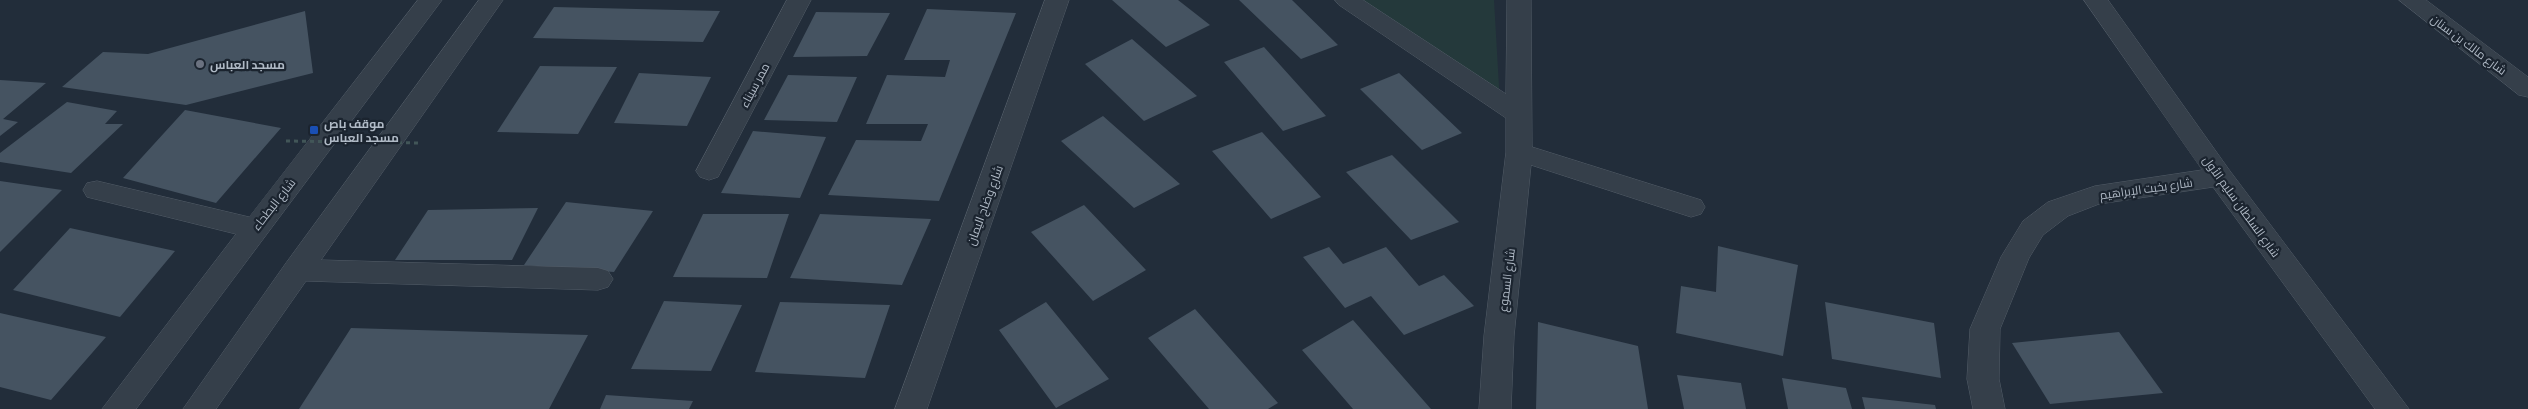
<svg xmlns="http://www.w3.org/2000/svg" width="2528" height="409" font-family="Commissioner,Cairo,sans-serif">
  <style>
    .green { fill: #24393b }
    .building { fill: #455361 }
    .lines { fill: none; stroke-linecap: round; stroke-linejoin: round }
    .minor-casing { stroke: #535d68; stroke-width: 1 }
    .minor { fill: #353f4a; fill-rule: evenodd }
    .path-bridge { stroke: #425658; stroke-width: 3; stroke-dasharray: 4 4; stroke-linecap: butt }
    .worship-dot { fill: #6b7280; stroke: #1b242f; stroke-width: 2 }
    .transit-dot { fill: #1a4fb4; stroke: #1b242f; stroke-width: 2 }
    .labels { text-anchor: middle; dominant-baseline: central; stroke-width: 4.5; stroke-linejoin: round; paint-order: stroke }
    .street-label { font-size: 12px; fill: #b0bac6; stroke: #1b242f }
    .poi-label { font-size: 12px; font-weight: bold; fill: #b0bac6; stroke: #1b242f; text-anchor: start }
  </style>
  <rect width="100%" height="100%" fill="#222d3a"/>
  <!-- green -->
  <path class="green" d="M1361 0H1494L1500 104Z"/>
  <!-- building -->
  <path class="building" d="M1112 0H1178L1210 25 1166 47Z
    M1239 0H1292L1338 45 1301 59Z
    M554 7 720 11 703 42 533 38Z
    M927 9 1016 13 939 201 828 195 856 140 921 141 928 124H866L887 75 945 77 950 60H904Z
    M305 11 313 73 186 105 62 87 103 52 148 54Z
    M816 12 890 13 867 56 793 57Z
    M1132 39 1197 96 1144 121 1085 64Z
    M1264 47 1326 116 1283 131 1224 62Z
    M540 66 617 67 578 134 497 132Z
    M639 73 711 77 687 126 614 123Z
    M1399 73 1462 133 1422 150 1360 89Z
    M788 75 857 77 837 122 764 120Z
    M0 80 46 83 3 119 18 122 0 136Z
    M67 102 117 111 105 124H123L71 173 0 162V153Z
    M185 110 281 128 216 203 123 178Z
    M1103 116 1180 184 1134 208 1061 141Z
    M753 131 826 137 800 198 721 193Z
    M1262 132 1321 197 1271 219 1212 151Z
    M1392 155 1459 222 1411 240 1346 172Z
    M0 181 62 190 0 252Z
    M566 202 653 211 614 272 524 265Z
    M1084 205 1146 270 1093 301 1031 232Z
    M538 208 512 260H395L428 210Z
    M703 214H789L767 278 673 277Z
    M820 214 931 219 902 285 790 278Z
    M70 228 175 251 120 317 13 290Z
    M1718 246 1798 265 1783 356 1676 333 1681 286 1716 292Z
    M1329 247 1343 264 1386 247 1419 286 1444 275 1474 306 1404 335 1371 296 1345 308 1303 257Z
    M664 301 742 305 711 371 631 369Z
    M780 302 890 305 865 378 755 372Z
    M1046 302 1109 379 1056 408 999 330Z
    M1825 302 1934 323 1941 378 1832 359Z
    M1195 309 1278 403 1268 409H1209L1148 338Z
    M0 313 106 337 51 400 0 387Z
    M1353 320 1431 409H1353L1302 350Z
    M1538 322 1638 346 1648 409H1536Z
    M351 328 588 335 549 409H299Z
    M2119 332 2163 393 2050 404 2012 343Z
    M1677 375 1741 383 1746 409H1684Z
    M1782 378 1846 388 1852 409H1788Z
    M606 395 693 401 689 409H600Z
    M1862 397 1935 405 1936 409H1865Z"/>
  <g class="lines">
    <defs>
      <path id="minor" d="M418 0H442L136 409H102L236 234 87 197 83 190 87 183 97 181 249 217Z
        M479 0H503L321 260 598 268 608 271 613 279 608 287 598 290 306 281 216 409H183L286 263Z
        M787 0H811L718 177 709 180 700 177 696 171Z
        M1045 0H1069L927 409H895Z
        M1335 0H1363L1506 94 1507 0H1531L1532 147 1701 200 1705 207 1701 214 1691 217 1531 165 1514 336 1511 409H1479L1484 336 1506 152V118L1339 5Z
        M2084 0H2108L2230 171 2409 409H2375L2213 187 2099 204 2068 216 2043 235 2029 258 2000 329 1999 379 2005 409H1973L1967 379 1970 329 2001 257 2023 221 2048 202 2095 186 2202 170Z
        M2399 0H2426L2528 77V97L2519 95Z"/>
    </defs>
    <!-- minor casing -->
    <use href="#minor" class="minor-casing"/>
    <!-- minor -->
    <use href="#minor" class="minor"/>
    <!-- path-bridge -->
    <path class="path-bridge" d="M286 141 419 143"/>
  </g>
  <!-- markers -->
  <circle class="worship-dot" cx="200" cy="64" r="5"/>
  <rect class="transit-dot" x="309" y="125" width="10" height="10" rx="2.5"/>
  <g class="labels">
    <!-- street labels -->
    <g class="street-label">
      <text transform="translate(2469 44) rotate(37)">شارع مالك بن سنان</text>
      <text transform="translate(754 85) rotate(-62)">ممر سيناء</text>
      <text transform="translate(2146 188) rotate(-8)">شارع بخيت الإبراهيم</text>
      <text transform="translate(273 204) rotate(-52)">شارع البطحاء</text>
      <text transform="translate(984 205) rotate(-70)">شارع وضاح اليمان</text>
      <text transform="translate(2242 206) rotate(54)">شارع السلطان سليم الأول</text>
      <text transform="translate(1506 280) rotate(-83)">شارع السموع</text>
    </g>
    <!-- poi labels -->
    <g class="poi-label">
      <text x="210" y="64">مسجد العباس</text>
      <text x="324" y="123">موقف باص<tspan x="324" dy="14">مسجد العباس</tspan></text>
    </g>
  </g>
</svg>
